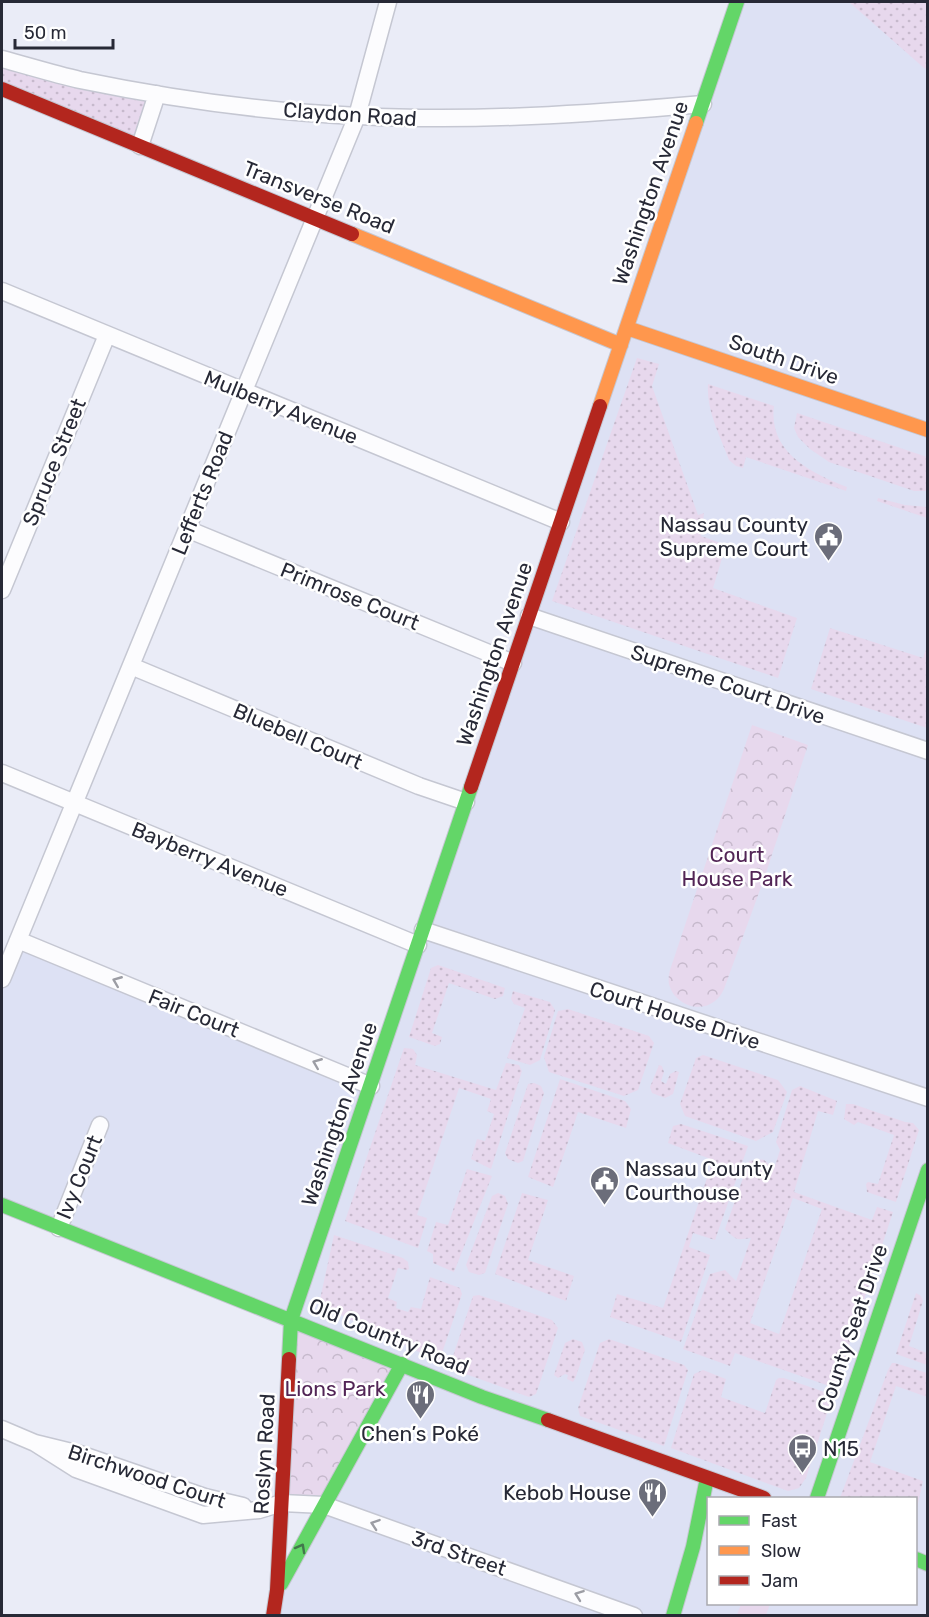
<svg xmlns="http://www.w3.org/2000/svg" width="929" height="1617" font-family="Rubik,sans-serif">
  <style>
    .built { fill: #dde1f4; fill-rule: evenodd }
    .grass { fill: url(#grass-dots); fill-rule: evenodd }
    .park { fill: url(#park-crowns) }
    .garden { fill: #e7d8ed }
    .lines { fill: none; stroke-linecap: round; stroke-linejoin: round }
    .street-casing { stroke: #c5c7d2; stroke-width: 19 }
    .fast-casing { stroke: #c5c7d2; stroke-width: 16 }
    .slow-casing { stroke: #c5c7d2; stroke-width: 16 }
    .jam-casing { stroke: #c5c7d2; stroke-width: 16 }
    .street { stroke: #fcfcfe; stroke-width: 16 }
    .fast { stroke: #63d668; stroke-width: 14 }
    .slow { stroke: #ff974d; stroke-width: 14 }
    .jam { stroke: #b3261e; stroke-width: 14 }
    .oneway { stroke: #9c9da4 }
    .oneway2 { stroke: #42774c }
    .labels { text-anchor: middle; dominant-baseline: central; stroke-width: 5; stroke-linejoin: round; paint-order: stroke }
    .street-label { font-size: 21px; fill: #272936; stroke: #fff }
    .poi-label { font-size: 21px; fill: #272936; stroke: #fff; text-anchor: end }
    .park-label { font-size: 21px; fill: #522556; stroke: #fff }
  </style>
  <defs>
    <pattern id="grass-dots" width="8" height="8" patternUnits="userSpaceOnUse" patternTransform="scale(1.5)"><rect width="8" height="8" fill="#e7d8ed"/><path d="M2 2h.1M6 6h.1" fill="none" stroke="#c6b9cc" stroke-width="1.8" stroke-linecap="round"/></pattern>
    <pattern id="park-crowns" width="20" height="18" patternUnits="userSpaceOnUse" patternTransform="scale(1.5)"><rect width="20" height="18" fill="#e7d8ed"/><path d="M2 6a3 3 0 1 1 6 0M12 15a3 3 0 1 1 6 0" fill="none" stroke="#c6b9cc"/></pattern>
  </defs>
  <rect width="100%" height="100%" fill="#eaecf7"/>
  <!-- built -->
  <path class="built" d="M737 2H927V1615H273L402 1364 2 1204V979L18 940 370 1086ZM708 1498H916V1604H708Z"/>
  <!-- grass -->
  <path class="grass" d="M849 2H927V69L924 68Z
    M2 59 157 94 140 146 2 88Z
    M637 358 659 364 652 386 698 515 704 513 701 536 726 545 713 588 797 618 778 678 552 601Z
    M708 384 774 406C768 452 811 473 847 487L846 491 746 457 743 468 736 466 729 460C720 436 706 410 708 384Z
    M797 413 927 457V491H914L829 462 810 449 798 437 794 428Z
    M878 498 905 505 927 507V518L877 501Z
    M830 628 923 658 927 646V728L811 689Z
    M438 965 505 988 503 996 495 999 449 983 432 1033 442 1037 440 1044 435 1046 409 1037 431 968Z
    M513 991 550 1002 555 1010 540 1060 530 1065 507 1058 525 1008 514 1004 511 999Z
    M568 1009 649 1036 654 1043 638 1090 624 1096 549 1072 544 1057 558 1011Z
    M404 1048 413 1049 417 1055 415 1065 496 1090 506 1063 519 1065 522 1071 491 1169 471 1159 477 1139 485 1141 494 1114 487 1111 491 1099 459 1088 417 1215 427 1218 418 1248 345 1221Z
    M703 1055 778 1080 787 1092 773 1132 756 1141 685 1116 680 1104 696 1058Z
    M659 1065 662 1066 664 1072 661 1081 666 1084 670 1074 676 1071 679 1072 673 1094 665 1098 652 1093 650 1087Z
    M560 1079 625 1101 631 1109 626 1128 578 1112 553 1187 528 1177Z
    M534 1083 541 1086 544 1093 523 1161 518 1163 508 1159 505 1153 528 1084Z
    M800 1086 837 1101 833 1115 818 1111 794 1192 872 1220 877 1207 893 1212 835 1388 735 1353 730 1366 683 1349 710 1274 725 1270 736 1281 751 1238C736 1240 737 1241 725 1229L749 1161C768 1159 760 1157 774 1169L780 1150 776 1142 792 1090ZM793 1198 822 1209 779 1334 750 1323Z
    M846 1104H853L905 1122 913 1123 919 1130 896 1202 867 1192 866 1184 868 1182 878 1184 894 1135 858 1122 854 1125 844 1119Z
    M681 1124 748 1146 715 1240 693 1233 689 1247 710 1255 681 1342 610 1317 617 1294 663 1308 713 1160 668 1143 673 1126Z
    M467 1169 492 1176 454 1272 433 1263V1254L427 1251 436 1222 448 1225Z
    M498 1193 505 1196 508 1204 485 1273 479 1275 469 1272 466 1265 492 1196Z
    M522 1193 548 1200 528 1260 574 1276 566 1301 495 1274Z
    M334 1235 403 1258 408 1262 409 1269 407 1270 398 1268 388 1298 397 1302 396 1308 408 1312 411 1307 421 1309 430 1277 460 1288 462 1294 440 1359 436 1360 326 1308 319 1304Z
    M916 1293 921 1296 923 1301 909 1346 927 1353V1365L896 1354Z
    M479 1295 552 1320 558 1328 536 1394 529 1397 449 1368 473 1296Z
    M573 1339 582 1342 585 1350 575 1379 573 1382 567 1379 568 1375 565 1374 558 1378 554 1375 565 1343Z
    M609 1339 684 1365 688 1370 664 1446 580 1416 578 1408 600 1343Z
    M892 1363H895L927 1373V1397L896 1386 870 1462 923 1481 916 1512V1498H840L888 1370Z
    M703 1370 726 1379 721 1397 765 1413 776 1380 779 1378H784L833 1395 806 1478 799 1488 788 1491 671 1448 694 1374Z"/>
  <!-- park -->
  <path class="park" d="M752 725 808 745 765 876 724 989C722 993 719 998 715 1001 699 1014 674 1004 669 984 668 979 669 974 670 970Z
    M291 1320 402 1364 324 1505 282 1503Z"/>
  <!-- garden -->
  <path class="garden" d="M741 1604H770L766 1615H737Z"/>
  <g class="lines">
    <defs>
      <path id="street" d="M2 59C28 66 54 74 80 80 172 99 266 112 359 116 474 122 588 114 703 104
        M140 146 157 94
        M2 291 561 522
        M187 529 513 663
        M2 590 107 335
        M529 616 928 751
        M131 666 419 786 466 802
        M2 773 418 945
        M423 930 928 1098
        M18 940 371 1086
        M2 979 357 116 388 2
        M59 1228 100 1125
        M2 1429 35 1443 80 1454 205 1497 243 1506
        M35 1443 76 1469 203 1515 259 1510 282 1503 324 1505 634 1616"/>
      <path id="fast" d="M696 123 737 2
        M2 1205 482 1397 548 1420
        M289 1359 291 1320 471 787
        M817 1498 928 1170
        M916 1559 928 1564
        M281 1584 402 1364
        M673 1616 693 1547 707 1478"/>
      <path id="slow" d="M352 234 621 345
        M627 328 928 430
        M600 406 696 123"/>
      <path id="jam" d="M2 89 352 234
        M471 787 600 406
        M548 1420 764 1498
        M273 1616 277 1590 289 1359"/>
    </defs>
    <!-- street casing -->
    <use href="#street" class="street-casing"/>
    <!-- fast casing -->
    <use href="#fast" class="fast-casing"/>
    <!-- slow casing -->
    <use href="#slow" class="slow-casing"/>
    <!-- jam casing -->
    <use href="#jam" class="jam-casing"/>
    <!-- street -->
    <use href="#street" class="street"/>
    <!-- fast -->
    <use href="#fast" class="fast"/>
    <!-- slow -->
    <use href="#slow" class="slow"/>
    <!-- jam -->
    <use href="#jam" class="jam"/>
  </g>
  <!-- one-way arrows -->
  <defs><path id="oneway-chevron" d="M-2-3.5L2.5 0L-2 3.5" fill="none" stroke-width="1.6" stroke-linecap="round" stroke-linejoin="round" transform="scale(1.5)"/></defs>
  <g class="oneway">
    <use href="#oneway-chevron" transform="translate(117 981) rotate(-158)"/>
    <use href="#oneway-chevron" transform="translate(317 1063) rotate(-158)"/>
    <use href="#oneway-chevron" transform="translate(375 1524) rotate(-161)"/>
    <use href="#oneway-chevron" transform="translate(579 1595) rotate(-160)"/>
  </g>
  <use class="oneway2" href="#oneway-chevron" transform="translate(301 1548) rotate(-61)"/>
  <!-- icons -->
  <defs>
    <symbol id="civic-pin" viewBox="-11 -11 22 30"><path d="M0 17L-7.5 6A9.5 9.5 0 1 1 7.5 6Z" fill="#6b6d7a" stroke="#fff"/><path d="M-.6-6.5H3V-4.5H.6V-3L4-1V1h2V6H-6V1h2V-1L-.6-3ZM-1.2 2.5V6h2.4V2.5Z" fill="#fff"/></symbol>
    <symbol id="restaurant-pin" viewBox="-11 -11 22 30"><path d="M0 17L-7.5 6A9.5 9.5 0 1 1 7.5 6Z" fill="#6b6d7a" stroke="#fff"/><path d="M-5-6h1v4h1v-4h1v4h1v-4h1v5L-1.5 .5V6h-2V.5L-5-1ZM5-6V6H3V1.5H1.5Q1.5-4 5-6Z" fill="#fff"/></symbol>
    <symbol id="bus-pin" viewBox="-11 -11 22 30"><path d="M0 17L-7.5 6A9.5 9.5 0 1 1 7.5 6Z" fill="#6b6d7a" stroke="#fff"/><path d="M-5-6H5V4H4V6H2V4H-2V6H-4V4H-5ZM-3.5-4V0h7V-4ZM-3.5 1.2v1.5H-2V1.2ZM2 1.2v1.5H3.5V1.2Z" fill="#fff"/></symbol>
  </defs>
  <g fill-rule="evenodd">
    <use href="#civic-pin" x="812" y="520" width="33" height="45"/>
    <use href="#civic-pin" x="588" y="1164" width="33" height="45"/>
    <use href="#restaurant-pin" x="404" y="1378" width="33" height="45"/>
    <use href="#bus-pin" x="786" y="1432" width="33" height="45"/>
    <use href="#restaurant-pin" x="636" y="1476" width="33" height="45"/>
  </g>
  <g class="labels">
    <!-- street labels -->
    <g class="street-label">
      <text transform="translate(350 114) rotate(4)">Claydon Road</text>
      <text transform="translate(650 193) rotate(-71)">Washington Avenue</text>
      <text transform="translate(319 197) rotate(22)">Transverse Road</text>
      <text transform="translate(784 359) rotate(19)">South Drive</text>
      <text transform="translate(281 407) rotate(22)">Mulberry Avenue</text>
      <text transform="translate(54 462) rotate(-68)">Spruce Street</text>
      <text transform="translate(202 493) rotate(-68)">Lefferts Road</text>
      <text transform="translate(350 596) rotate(22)">Primrose Court</text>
      <text transform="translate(494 654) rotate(-71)">Washington Avenue</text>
      <text transform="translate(728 684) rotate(19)">Supreme Court Drive</text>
      <text transform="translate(298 736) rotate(23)">Bluebell Court</text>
      <text transform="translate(210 859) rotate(22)">Bayberry Avenue</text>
      <text transform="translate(194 1013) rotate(22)">Fair Court</text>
      <text transform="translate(675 1015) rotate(18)">Court House Drive</text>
      <text transform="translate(339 1114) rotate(-71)">Washington Avenue</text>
      <text transform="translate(79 1177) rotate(-68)">Ivy Court</text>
      <text transform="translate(852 1328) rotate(-71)">County Seat Drive</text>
      <text transform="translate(389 1336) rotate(22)">Old Country Road</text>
      <text transform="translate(264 1454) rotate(-87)">Roslyn Road</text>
      <text transform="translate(147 1476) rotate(18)">Birchwood Court</text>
      <text transform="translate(459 1553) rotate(19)">3rd Street</text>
    </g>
    <!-- poi labels -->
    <g class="poi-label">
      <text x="808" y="524">Nassau County<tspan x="808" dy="24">Supreme Court</tspan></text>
      <text x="625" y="1168" text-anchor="start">Nassau County<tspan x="625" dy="24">Courthouse</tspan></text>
      <text x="420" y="1433" text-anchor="middle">Chen’s Poké</text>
      <text x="823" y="1448" text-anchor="start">N15</text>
      <text x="631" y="1492">Kebob House</text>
    </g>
    <!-- park labels -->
    <g class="park-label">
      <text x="737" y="854">Court<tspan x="737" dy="24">House Park</tspan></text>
      <text x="335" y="1388">Lions Park</text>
    </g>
  </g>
  <!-- border -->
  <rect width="929" height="1617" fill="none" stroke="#272936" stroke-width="6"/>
  <!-- legend -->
  <rect x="707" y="1497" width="210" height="108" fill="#ffffff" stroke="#a9a9af" stroke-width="1.5"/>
  <rect x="719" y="1516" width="30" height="9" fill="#63d668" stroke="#a9a9af" stroke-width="1.5"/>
  <text x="761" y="1527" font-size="18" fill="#272936">Fast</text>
  <rect x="719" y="1546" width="30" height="9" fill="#ff974d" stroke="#a9a9af" stroke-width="1.5"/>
  <text x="761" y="1557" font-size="18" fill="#272936">Slow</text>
  <rect x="719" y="1576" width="30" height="9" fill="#b3261e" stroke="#a9a9af" stroke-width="1.5"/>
  <text x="761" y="1587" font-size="18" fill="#272936">Jam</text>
  <!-- scale -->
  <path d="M15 39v9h98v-9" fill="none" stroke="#272936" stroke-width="3"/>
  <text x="24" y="39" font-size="18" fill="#272936" stroke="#ffffff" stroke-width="4.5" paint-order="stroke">50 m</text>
</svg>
